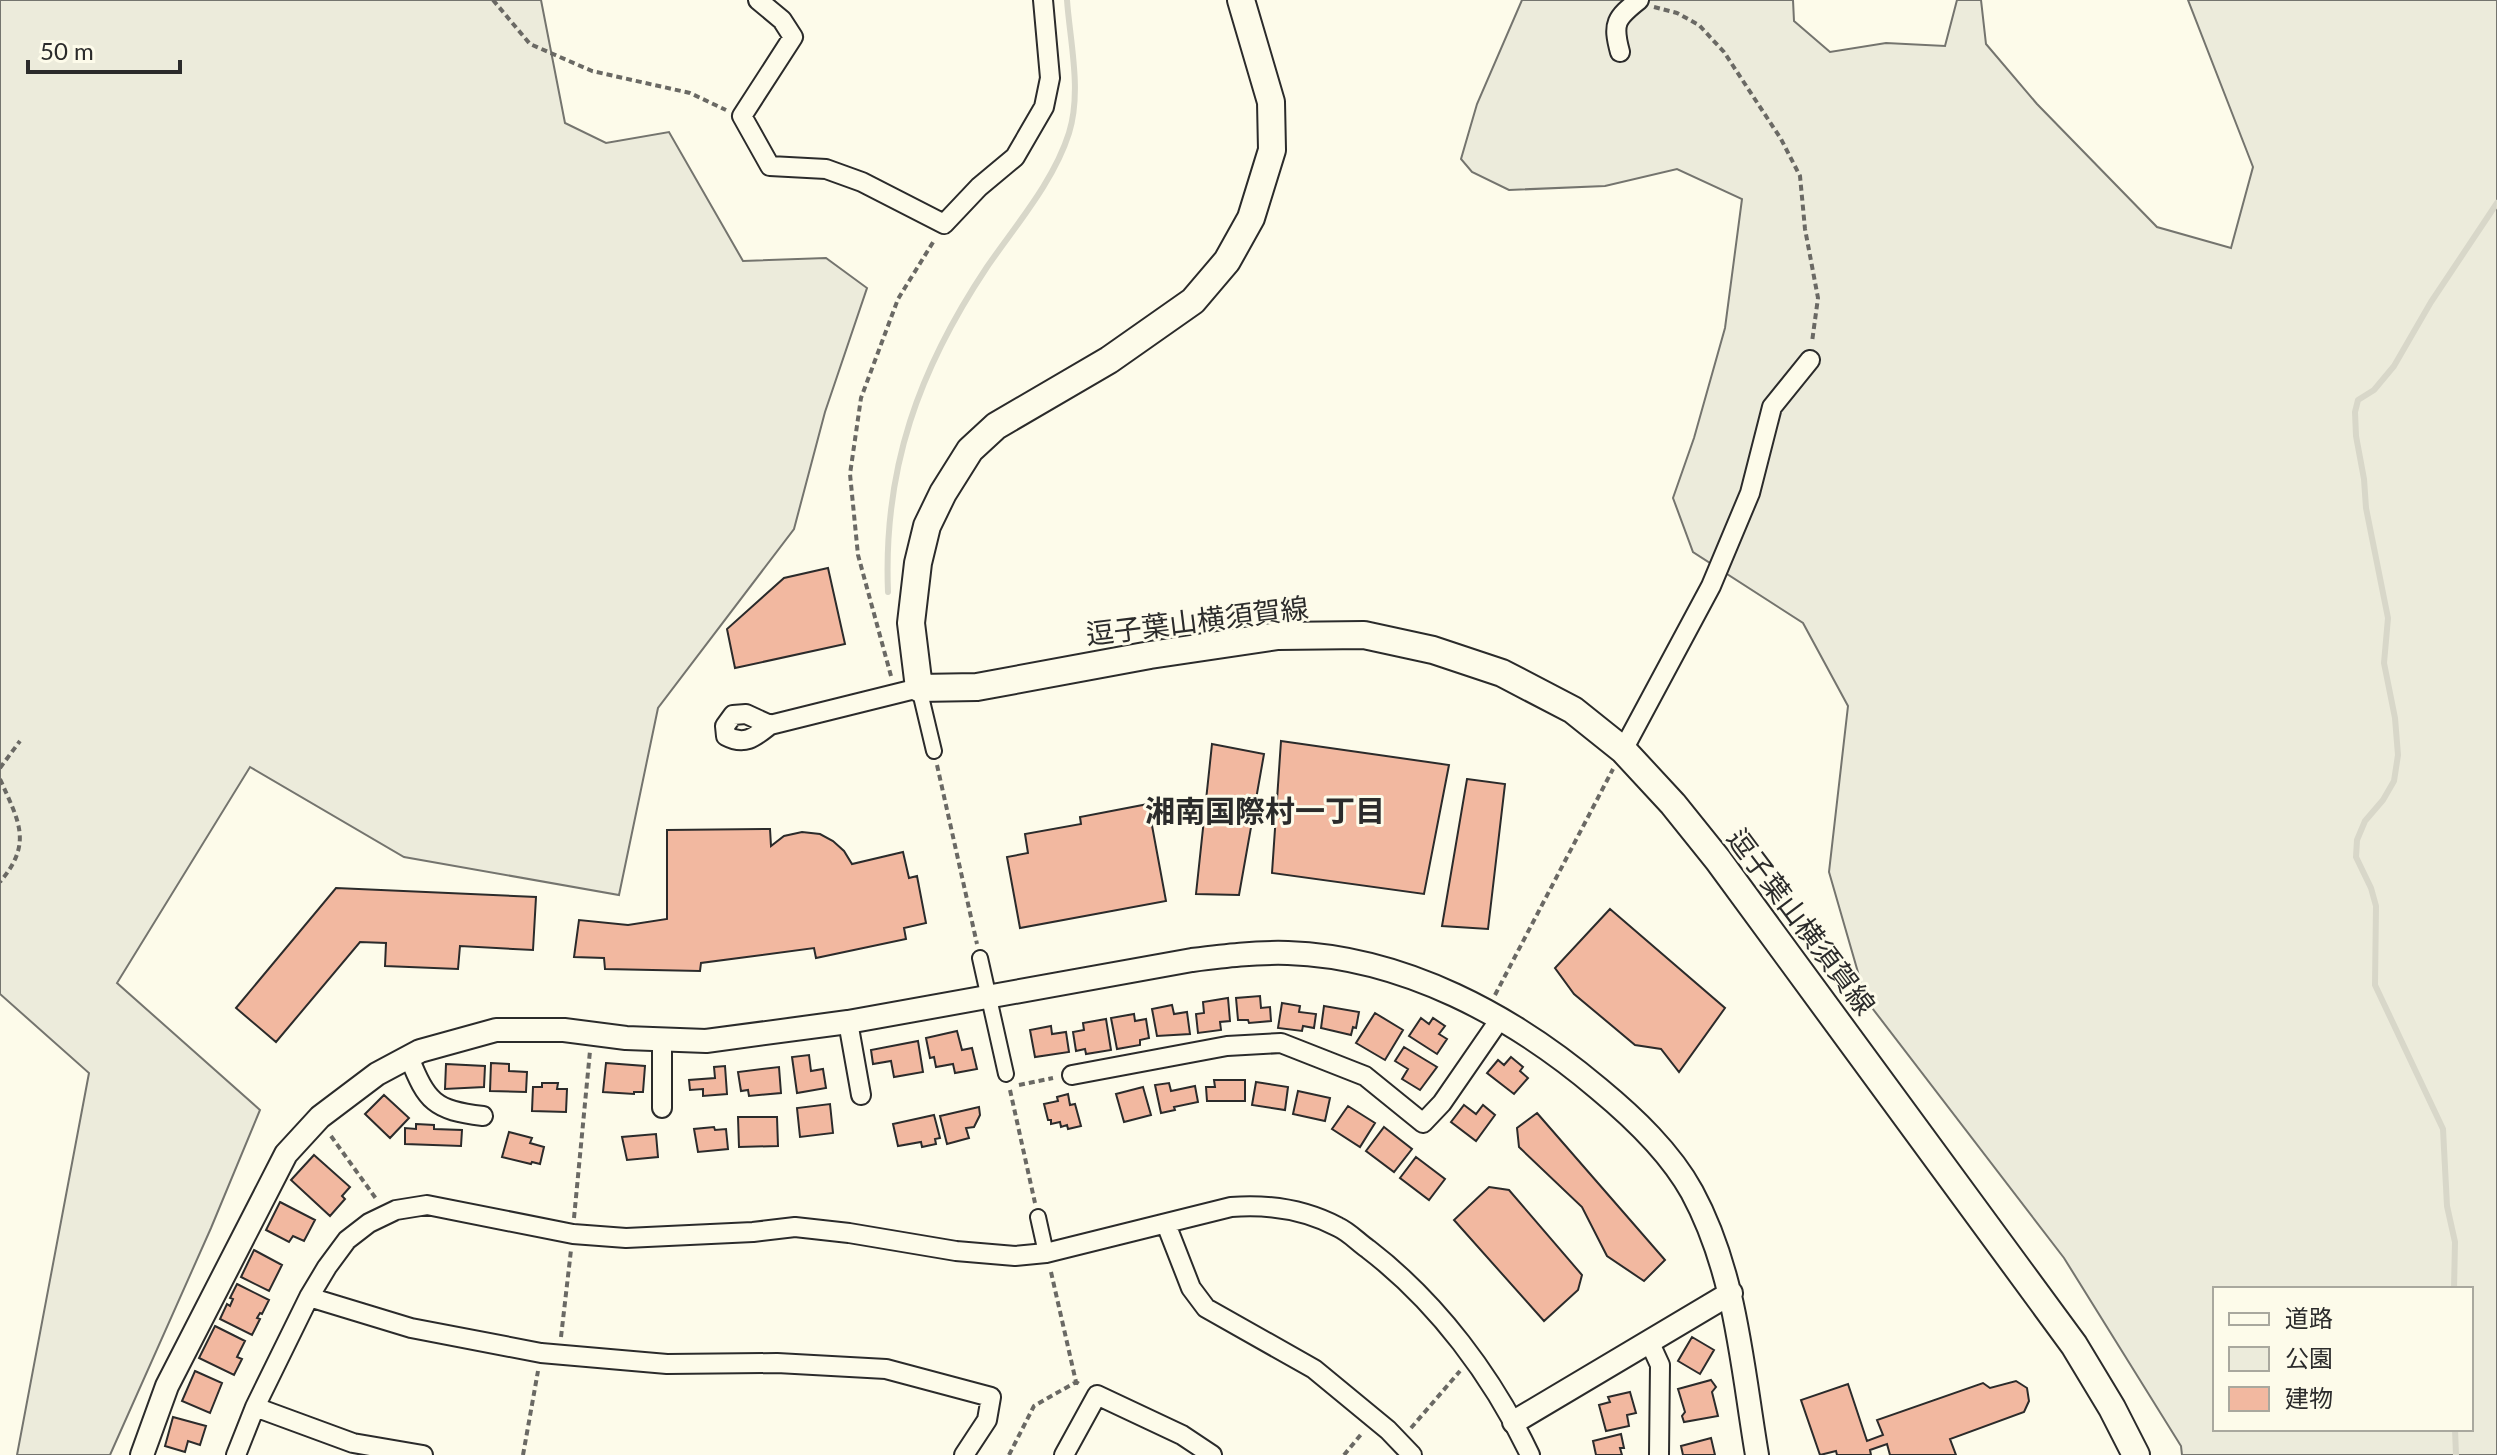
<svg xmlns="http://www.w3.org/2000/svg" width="2497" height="1455" font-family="Lato,'Noto Sans JP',sans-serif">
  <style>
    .green { fill: #ecebdb; stroke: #74746e; stroke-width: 2; fill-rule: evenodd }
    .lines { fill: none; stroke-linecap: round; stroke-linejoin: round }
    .stream { stroke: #d8d7c9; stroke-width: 6 }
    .building { fill: #f2b8a0; stroke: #2b2b2b; stroke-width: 2 }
    .pedestrian-casing { stroke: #2b2b2b; stroke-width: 18 }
    .minor-casing { stroke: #2b2b2b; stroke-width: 22 }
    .tertiary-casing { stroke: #2b2b2b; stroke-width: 26 }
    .secondary-casing { stroke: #2b2b2b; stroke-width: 30 }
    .path { stroke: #6a6964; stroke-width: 4; stroke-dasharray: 6 4; stroke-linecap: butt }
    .pedestrian { stroke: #fdfbea; stroke-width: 14 }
    .minor { stroke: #fdfbea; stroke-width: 18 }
    .tertiary { stroke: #fdfbea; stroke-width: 22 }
    .secondary { stroke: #fdfbea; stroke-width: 26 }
    .labels { text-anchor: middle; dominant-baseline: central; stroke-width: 6; stroke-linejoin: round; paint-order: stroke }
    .street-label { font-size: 28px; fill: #2b2b2b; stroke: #fdfbea }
    .neighbourhood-label { font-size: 30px; font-weight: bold; fill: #2b2b2b; stroke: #fdfbea }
  </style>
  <rect width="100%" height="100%" fill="#fdfbea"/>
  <!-- green -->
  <path class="green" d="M0 0H541L565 123 606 143 669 132 743 261 826 258 867 288 825 412 794 529 658 708 619 895 404 857 250 767 117 983 260 1110 211 1228 110 1455H17L89 1073 0 994Z
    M1522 0H1793L1794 21 1830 52 1886 43 1945 46 1957 0H1981L1986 44 2037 104 2157 227 2231 248 2253 167 2188 0H2497V1455H2182L2181 1446 2064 1258 1866 1000 1829 872 1848 706 1803 623 1693 552 1673 498 1694 438 1725 328 1742 199 1677 169 1605 186 1509 190 1472 172 1461 159 1477 104ZM2215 1289H2471V1429H2215Z"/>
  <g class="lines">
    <!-- stream -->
    <path class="stream" d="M888 592C883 468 919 369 987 267 1016 225 1054 181 1069 133 1082 91 1070 42 1067 0
      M2454 1289 2455 1242 2447 1206 2443 1129 2375 985 2376 906 2371 888 2356 857 2357 840 2365 821 2383 800 2394 781 2398 755 2395 718 2384 663 2388 618 2366 508 2364 479 2356 436 2355 412 2358 400 2374 390 2394 366 2431 302 2497 203
      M2455 1429 2456 1455"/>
  </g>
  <!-- building -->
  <path class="building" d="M828 568 845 644 735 668 727 629 784 578Z
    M1281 741 1449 765 1424 894 1272 873Z
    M1212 744 1264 754 1239 895 1196 894Z
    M1467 779 1505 784 1488 929 1442 926Z
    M1148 804 1166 901 1020 928 1007 857 1028 853 1025 834 1081 824 1080 817Z
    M770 829 771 846 784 836 802 832 820 834 833 841 844 851 852 864 903 852 909 878 917 876 926 923 904 928 906 939 816 958 814 948 701 963 700 971 605 969 604 958 574 957 579 920 628 925 667 919V830Z
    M336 888 536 897 533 950 460 946 458 969 385 966 386 943 360 942 276 1042 236 1008Z
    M1610 909 1725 1008 1679 1072 1661 1049 1635 1045 1574 994 1555 968Z
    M1260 996 1261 1008 1270 1007 1271 1021 1249 1023 1248 1020H1238L1236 998Z
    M1228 998 1230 1021 1220 1022 1221 1030 1198 1033 1196 1014 1204 1013 1203 1002Z
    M1282 1003 1300 1006 1299 1012 1316 1014 1314 1028 1303 1026 1302 1031 1278 1028Z
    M1172 1005 1174 1014 1187 1012 1190 1034 1157 1036 1152 1009Z
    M1324 1006 1359 1012 1356 1028 1353 1027 1351 1035 1321 1028Z
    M1375 1013 1403 1030 1385 1060 1356 1043Z
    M1134 1014 1135 1021 1146 1019 1149 1038 1140 1040V1045L1117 1049 1111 1018Z
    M1421 1018 1429 1024 1433 1018 1445 1026 1439 1034 1447 1039 1437 1054 1409 1036Z
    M1106 1019 1111 1050 1086 1054 1085 1049 1076 1051 1073 1032 1084 1030 1083 1023Z
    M1051 1026 1052 1034 1066 1032 1069 1052 1035 1057 1030 1030Z
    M957 1031 962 1050 972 1048 977 1069 955 1073 953 1064 936 1067 934 1057 930 1058 926 1038Z
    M918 1041 923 1072 894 1077 891 1061 873 1064 871 1050Z
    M1404 1047 1437 1067 1420 1090 1402 1079 1408 1069 1395 1061Z
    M809 1055 811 1071 823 1069 826 1088 797 1093 792 1057Z
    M1511 1057 1523 1067 1520 1071 1528 1078 1514 1094 1487 1073 1498 1060 1504 1065Z
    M491 1063 509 1064V1071L527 1072 526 1092 490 1091Z
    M606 1063 645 1066 643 1092H634V1094L603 1092Z
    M446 1064 485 1066 484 1087 445 1089Z
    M725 1066 727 1094 703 1096V1089L690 1090 689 1080 715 1078 714 1067Z
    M779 1067 781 1093 749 1096 748 1090 741 1091 738 1072Z
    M1214 1080H1245V1101H1207L1206 1087H1215Z
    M1256 1082 1288 1087 1285 1110 1252 1105Z
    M542 1083H558L557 1089H567L566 1112 532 1111 533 1087H542Z
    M1169 1083 1171 1091 1195 1086 1198 1102 1174 1107 1175 1110 1161 1113 1155 1085Z
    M1143 1087 1151 1115 1124 1122 1116 1094Z
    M1298 1091 1330 1098 1325 1121 1293 1114Z
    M1068 1094 1070 1105 1075 1104 1081 1126 1068 1129 1067 1125 1061 1127 1060 1122 1051 1124V1120H1048L1044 1104 1058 1101 1057 1097Z
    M384 1095 409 1118 390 1138 365 1114Z
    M830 1104 833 1133 800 1137 797 1108Z
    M1464 1105 1476 1114 1483 1105 1495 1115 1476 1141 1451 1122Z
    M1348 1106 1375 1123 1360 1147 1332 1129Z
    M979 1107 980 1115 974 1127 966 1128 969 1138 947 1144 940 1116Z
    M1537 1113 1665 1260 1644 1281 1607 1256 1582 1207 1519 1147 1517 1128Z
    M934 1115 940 1138 935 1139 936 1144 922 1147 921 1142 898 1146 893 1124Z
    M738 1117H777L778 1146 739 1147Z
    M416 1124 434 1125V1129L462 1130 461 1146 405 1144V1128L416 1129Z
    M714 1127 715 1130 726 1129 728 1149 698 1152 694 1129Z
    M1384 1127 1412 1149 1394 1172 1366 1151Z
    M509 1132 532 1138 530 1143 544 1147 540 1164 532 1162 531 1164 502 1157Z
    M656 1134 658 1157 627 1160 622 1137Z
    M314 1155 350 1187 342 1196 345 1199 330 1216 291 1180Z
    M1416 1157 1445 1179 1429 1200 1400 1178Z
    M1489 1187 1509 1190 1582 1275 1578 1290 1544 1321 1454 1220Z
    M280 1202 315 1220 304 1241 293 1236 289 1242 266 1230Z
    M254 1250 282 1265 269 1291 241 1277Z
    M237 1284 269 1300 262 1314 260 1313 257 1318 260 1319 252 1335 220 1319 227 1304 230 1306 233 1299 230 1298Z
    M215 1326 245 1341 237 1357 242 1359 234 1375 199 1358Z
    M1692 1337 1714 1350 1700 1374 1678 1361Z
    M195 1371 222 1383 210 1413 182 1401Z
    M1711 1380 1716 1387 1712 1392 1718 1416 1684 1422 1682 1416 1685 1412 1678 1389Z
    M2016 1381 2027 1388 2029 1401 2024 1412 1950 1439 1956 1455H1890L1887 1444 1870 1450 1871 1455H1837L1836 1451 1820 1455 1801 1400 1848 1384 1867 1441 1883 1435 1877 1420 1983 1383 1990 1388Z
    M1630 1392 1636 1413 1627 1415 1629 1426 1606 1431 1599 1405 1610 1402 1608 1397Z
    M173 1417 206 1426 200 1445 188 1441 185 1452 165 1446Z
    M1621 1434 1624 1448H1620L1622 1455H1596L1593 1441Z
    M1711 1438 1715 1455H1683L1681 1446Z"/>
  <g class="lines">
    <defs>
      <path id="pedestrian" d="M919 688 934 751
        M980 958 1006 1074
        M1038 1217 1046 1253"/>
      <path id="minor" d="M758 0 782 20 793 37 742 116 770 166 826 169 862 182 944 224 979 187 1015 157 1044 107 1050 78 1043 0
        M1620 52C1612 23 1616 18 1639 0
        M770 725 746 714 733 715 725 726 726 736C745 746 755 737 770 725L919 688
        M1623 750 1711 586 1750 493 1772 407 1810 360
        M848 1022 861 1095
        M409 1057C427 1102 434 1110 483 1116
        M1072 1075 1227 1046 1281 1043 1365 1076 1423 1123 1442 1103 1500 1019
        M662 1108V1039
        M1166 1224 1191 1288 1206 1308 1314 1369 1388 1430 1412 1455
        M309 1297 411 1328 541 1353 667 1364 777 1363 886 1369 991 1397 987 1420 964 1455
        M1649 1341 1660 1365 1659 1455
        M255 1407 353 1443 423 1455
        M236 1455 255 1407 309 1297 327 1267 347 1240 369 1223 396 1210 427 1205 573 1234 626 1238 753 1232 795 1227 849 1233 956 1251 1015 1256 1046 1253 1231 1207C1269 1204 1304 1209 1338 1227 1349 1232 1358 1242 1368 1249 1437 1302 1493 1377 1530 1455
        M1064 1455 1097 1395 1182 1435 1212 1455"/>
      <path id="tertiary" d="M1514 1422 1731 1293
        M142 1455 167 1386 286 1154 320 1117 377 1074 420 1051 496 1030H564L626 1038 706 1041 848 1022 1192 960C1224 956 1256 952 1288 953 1404 957 1513 1016 1599 1089 1634 1118 1670 1152 1692 1192 1736 1273 1742 1366 1757 1455"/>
      <path id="secondary" d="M1241 0 1271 102 1272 150 1251 218 1227 261 1193 301 1109 360 996 426 970 450 943 493 927 526 918 563 911 623 919 688 977 687 1150 655 1278 636 1364 635 1433 650 1502 673 1573 710 1623 750 1673 804 1718 860 2074 1345 2112 1408 2136 1455"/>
    </defs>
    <!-- pedestrian casing -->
    <use href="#pedestrian" class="pedestrian-casing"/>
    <!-- minor casing -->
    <use href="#minor" class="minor-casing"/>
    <!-- tertiary casing -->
    <use href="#tertiary" class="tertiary-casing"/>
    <!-- secondary casing -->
    <use href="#secondary" class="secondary-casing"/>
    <!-- path -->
    <path class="path" d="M493 0 530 44 592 71 690 93 726 110
      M1654 7 1677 13 1699 25 1724 52 1781 139 1800 176 1805 229 1818 298 1812 342
      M891 676 858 555 850 474 861 398 898 299 935 239
      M937 765 977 944
      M0 768 20 741
      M0 779C19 822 33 843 0 882
      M1495 995 1613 769
      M1019 1085 1053 1078
      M1010 1090 1035 1203
      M331 1136 377 1200
      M574 1218 590 1051
      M1051 1272 1076 1382 1081 1385
      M561 1337 571 1250
      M1411 1428 1460 1371
      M523 1455 538 1371
      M1009 1455 1034 1406 1076 1382
      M1344 1455 1363 1432"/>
    <!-- pedestrian -->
    <use href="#pedestrian" class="pedestrian"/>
    <!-- minor -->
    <use href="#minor" class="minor"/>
    <!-- tertiary -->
    <use href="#tertiary" class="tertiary"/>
    <!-- secondary -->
    <use href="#secondary" class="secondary"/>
  </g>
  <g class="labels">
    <!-- street labels -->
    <g class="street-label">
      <text transform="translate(1197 620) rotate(-7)">逗子葉山横須賀線</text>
      <text transform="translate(1802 921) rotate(53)">逗子葉山横須賀線</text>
    </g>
    <!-- neighbourhood labels -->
    <g class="neighbourhood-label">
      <text x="1265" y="810">湘南国際村一丁目</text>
    </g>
  </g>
  <!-- legend -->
  <rect x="2213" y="1287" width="260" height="144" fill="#fdfbea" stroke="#a9a89e" stroke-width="2"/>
  <rect x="2229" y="1313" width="40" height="12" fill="#fdfbea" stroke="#a9a89e" stroke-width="2"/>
  <text x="2285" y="1327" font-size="24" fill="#2b2b2b">道路</text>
  <rect x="2229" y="1347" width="40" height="24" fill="#ecebdb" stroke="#a9a89e" stroke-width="2"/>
  <text x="2285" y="1367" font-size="24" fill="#2b2b2b">公園</text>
  <rect x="2229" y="1387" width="40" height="24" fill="#f2b8a0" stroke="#a9a89e" stroke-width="2"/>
  <text x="2285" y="1407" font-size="24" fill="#2b2b2b">建物</text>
  <!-- scale -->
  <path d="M28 60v12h152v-12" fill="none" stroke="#2b2b2b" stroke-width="4"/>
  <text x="40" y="60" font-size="24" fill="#2b2b2b" stroke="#fdfbea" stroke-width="6" paint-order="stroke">50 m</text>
</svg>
